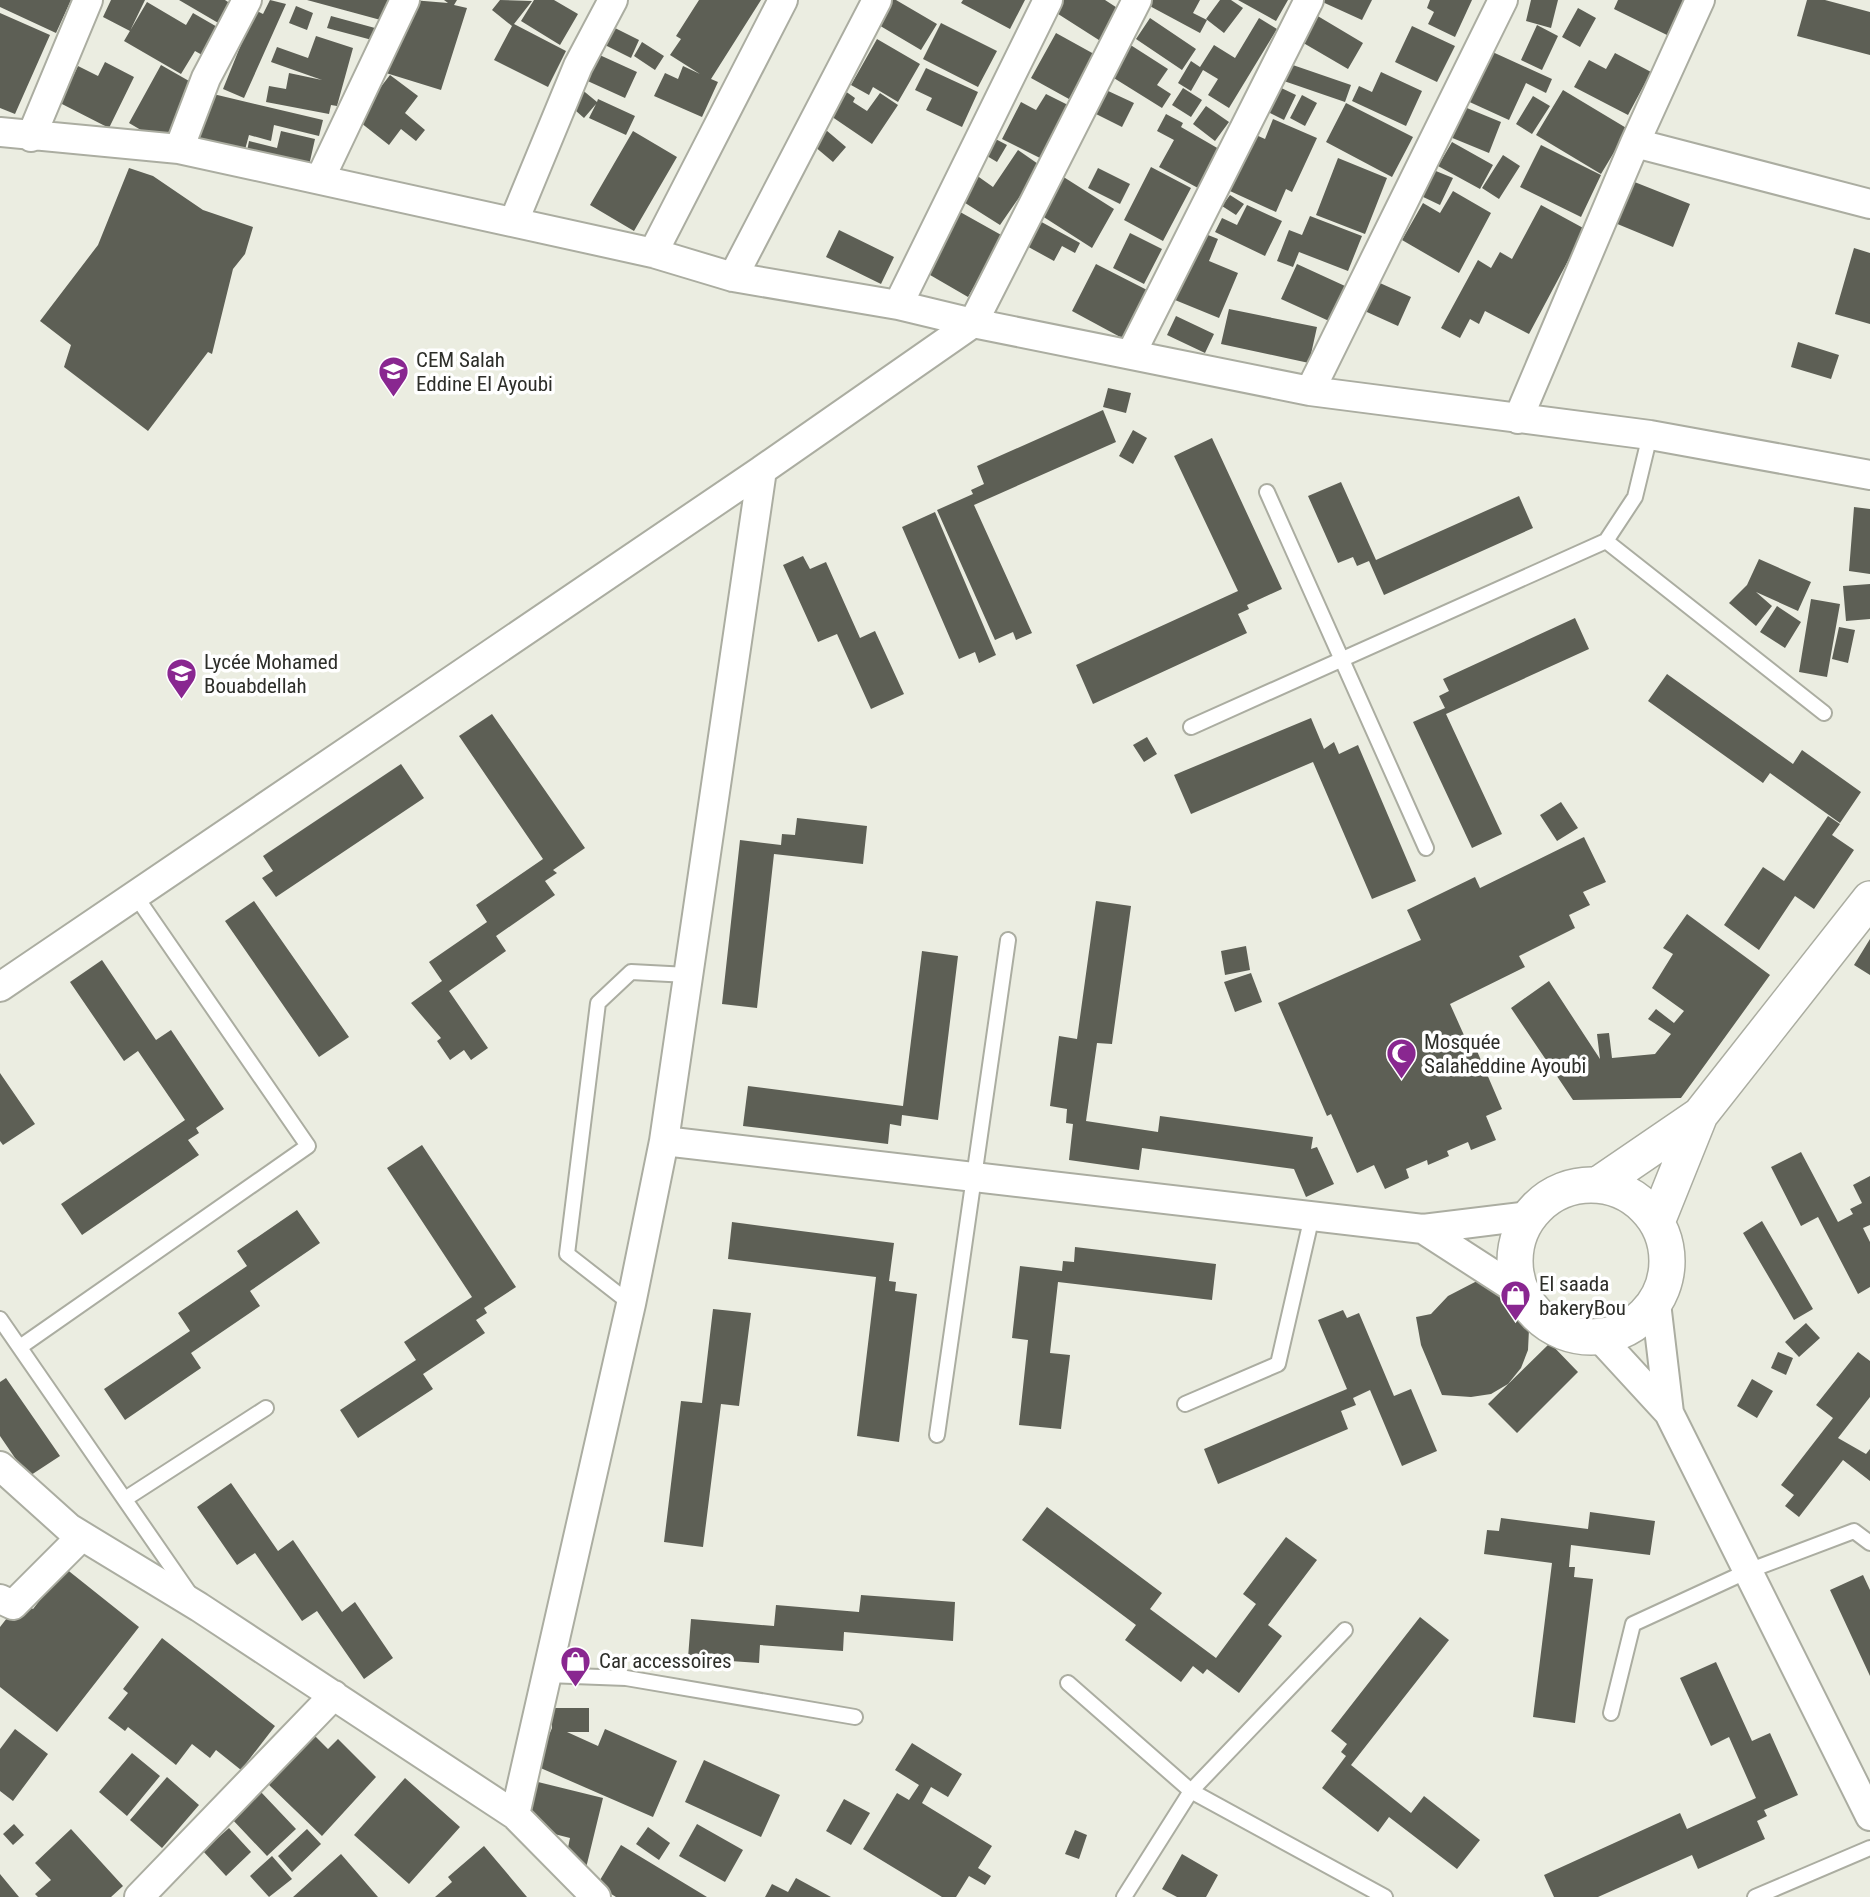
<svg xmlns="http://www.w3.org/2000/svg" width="1870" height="1897" font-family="'Roboto Condensed',sans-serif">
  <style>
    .building { fill: #5d5f55 }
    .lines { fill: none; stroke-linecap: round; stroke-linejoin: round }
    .service-casing { stroke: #abada1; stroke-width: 18 }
    .minor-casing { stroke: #abada1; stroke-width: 32 }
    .tertiary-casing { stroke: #abada1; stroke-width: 38 }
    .service { stroke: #fff; stroke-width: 14 }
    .minor { stroke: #fff; stroke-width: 28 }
    .tertiary { stroke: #fff; stroke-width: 35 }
    .labels { text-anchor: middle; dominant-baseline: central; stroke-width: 7; stroke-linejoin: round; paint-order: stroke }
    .poi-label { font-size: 21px; fill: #2d2e29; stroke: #fff; text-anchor: start }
  </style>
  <rect width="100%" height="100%" fill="#ebede1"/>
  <!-- building -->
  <path class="building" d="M0 0H71L56 33 0 7Z
    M111 0H145L130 31 103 17Z
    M179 0H225L231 4 220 24Z
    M270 0 286 4 244 98 223 89 255 10 263 14Z
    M307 0H393L388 22Z
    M412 0 448 3 444 0H457L454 5 467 8 441 90 386 73Z
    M500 0 532 1 514 24 566 51 548 87 494 60 512 26 492 10Z
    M554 0 578 14 560 45 521 21 534 0Z
    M699 0H761L711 79 718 82 702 117 654 96 665 73 678 79 683 66 700 74 670 55 681 39 676 36Z
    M891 0H896L937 24 921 50 877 24Z
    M963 0H1025L1010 29 961 3Z
    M1063 0H1105L1122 11 1102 42 1055 12Z
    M1148 0H1200L1193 13 1207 20 1200 33 1146 4Z
    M1220 0H1231L1243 8 1224 33 1206 19Z
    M1238 0H1288L1276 21Z
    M1318 0H1372L1362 20Z
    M1430 0H1472L1455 37 1428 24 1434 12 1427 8Z
    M1531 0H1558L1551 28 1526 21Z
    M1618 0H1684L1667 35 1614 9Z
    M1807 0H1825L1870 12V55L1797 36Z
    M147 2 186 25 193 13 219 28 204 56 195 51 181 74 124 41Z
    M296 6 313 13 307 30 289 23Z
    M1578 8 1596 18 1580 47 1562 37Z
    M0 13 50 35 15 114 0 108Z
    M1316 15 1363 43 1348 69 1300 41Z
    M331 16 375 28 372 40 327 28Z
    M1150 18 1196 49 1182 70 1136 39Z
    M1259 18 1277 29 1229 108 1208 95 1218 79 1203 70 1191 91 1178 83 1191 61 1200 67 1214 45 1235 58Z
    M941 23 997 51 978 87 923 59Z
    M1537 25 1558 36 1542 70 1521 60Z
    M611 26 639 40 631 58 603 44Z
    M1412 26 1455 46 1437 82 1395 62Z
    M1056 33 1094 54 1069 99 1031 78Z
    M316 36 353 48 337 106 331 105 329 114 266 102 269 86 286 89 289 73 322 80 271 62 277 47 308 58Z
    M877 39 920 64 898 102 873 87 869 95 851 85Z
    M642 42 664 56 655 70 634 56Z
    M1129 44 1168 69 1157 85 1171 94 1162 108 1109 75Z
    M1486 49 1552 79 1546 93 1526 83 1509 120 1463 99Z
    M593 52 637 72 625 98 581 78Z
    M1615 53 1651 72 1628 115 1574 87 1589 60 1606 69Z
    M105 62 134 77 109 128 60 103 78 66 98 76Z
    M1287 63 1351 85 1345 102 1281 80Z
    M161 65 196 85 163 143 129 123Z
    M926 68 978 92 962 127 926 110 932 98 915 90Z
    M1381 72 1422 91 1406 126 1352 101 1359 86 1372 92Z
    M390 75 418 96 405 113 425 130 416 141 401 129 389 145 356 119Z
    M1273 84 1296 95 1284 120 1262 109Z
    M838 86 855 98 853 102 867 111 880 93 898 105 872 144 822 110Z
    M580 88 597 102 598 99 635 116 626 135 589 118 596 104 584 118 567 103Z
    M1183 88 1202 100 1191 117 1172 105Z
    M1106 90 1134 103 1122 127 1094 113Z
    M1563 90 1628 129 1601 174 1536 135Z
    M209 93 323 120 319 136 274 125 271 141 249 135 243 157 196 146Z
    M1046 94 1068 105 1040 158 1002 139 1021 102 1036 110Z
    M1302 95 1317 103 1305 126 1290 118Z
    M1533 96 1550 106 1532 134 1516 124Z
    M1346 103 1413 137 1392 177 1326 142Z
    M1206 106 1229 122 1215 141 1193 124Z
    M1462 106 1501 122 1489 153 1450 137Z
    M1166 114 1183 123 1181 127 1219 149 1198 188 1159 167 1174 140 1157 131Z
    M1273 119 1317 138 1292 192 1286 189 1276 212 1219 186 1247 131 1265 139Z
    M826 130 846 147 833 162 814 146Z
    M281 131 315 139 308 170 246 156 249 141 277 148Z
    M633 131 677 157 634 231 590 205Z
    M986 134 1007 145 997 162 977 150Z
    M1452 142 1493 165 1480 189 1438 166Z
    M1541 145 1601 175 1581 217 1520 187Z
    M1018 150 1041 166 1000 225 951 194 969 170 993 187Z
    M1503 155 1520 166 1499 199 1482 188Z
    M1338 158 1387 178 1365 234 1316 215Z
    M1151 167 1191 188 1163 241 1124 220Z
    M129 168 153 176 203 210 253 227 245 254 233 269 212 354 208 352 148 431 64 367 71 345 40 321 98 245Z
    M1098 168 1130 184 1120 204 1088 188Z
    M1431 169 1453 178 1440 205 1419 195Z
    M1062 176 1114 209 1092 248 1039 214Z
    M1632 181 1690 204 1673 247 1615 223Z
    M1453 191 1491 213 1459 273 1402 240 1423 203 1440 213Z
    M1230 195 1244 204 1236 215 1222 206Z
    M1247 205 1282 221 1265 256 1215 232 1222 218 1237 225Z
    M1541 205 1585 229 1529 334 1485 311 1479 324 1470 319 1460 338 1441 328 1478 260 1491 268 1500 252 1512 259Z
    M953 208 1003 236 968 297 918 268Z
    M1310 216 1362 236 1348 271 1299 252 1293 267 1277 261 1289 230 1302 235Z
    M1036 219 1080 243 1075 253 1062 246 1054 261 1023 244Z
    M839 230 894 257 881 284 826 257Z
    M1130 233 1162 249 1144 284 1113 268Z
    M1203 233 1218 239 1209 261 1238 273 1219 318 1175 300Z
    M1854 248 1870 253V324L1835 314Z
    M1096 264 1147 290 1122 338 1072 311Z
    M1297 264 1345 286 1329 321 1281 299Z
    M1371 279 1411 297 1398 326 1358 308Z
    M1229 309 1317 327 1309 363 1221 344Z
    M1176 316 1214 334 1205 353 1167 335Z
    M1798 342 1839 355 1831 379 1791 367Z
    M1108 388 1131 393 1126 413 1103 407Z
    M1103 410 1116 442 974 505 1032 633 1016 640 1013 632 995 640 937 510 973 494 971 490 984 484 977 466Z
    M1133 430 1147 438 1133 464 1119 456Z
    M1212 438 1282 589 1247 605 1249 609 1238 614 1247 633 1093 704 1076 665 1238 591 1174 456Z
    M1341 482 1376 560 1519 496 1533 528 1384 595 1369 561 1357 566 1353 557 1338 563 1308 496Z
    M1854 507 1870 509V574L1849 571Z
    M935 512 996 655 979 663 975 652 959 659 902 527Z
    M803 556 810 569 826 562 860 638 875 631 904 694 871 709 837 634 818 642 783 565Z
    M1759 559 1811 582 1798 611 1756 592 1772 606 1756 626 1729 603 1747 585Z
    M1870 584V619L1846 621 1843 586Z
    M1811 599 1840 604 1827 677 1799 672Z
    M1777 606 1801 622 1785 648 1760 632Z
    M1575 618 1589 649 1446 714 1502 834 1472 848 1413 722 1445 708 1439 696 1449 691 1443 679Z
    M1839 627 1855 630 1848 663 1832 659Z
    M1667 674 1793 764 1802 750 1861 792 1840 823 1770 773 1763 783 1648 701Z
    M492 714 585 848 553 870 557 873 545 881 555 895 496 936 506 951 449 991 488 1048 471 1060 464 1050 450 1060 437 1041 441 1038 411 1003 442 981 429 962 487 922 476 905 543 859 459 736Z
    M1311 718 1324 749 1334 742 1339 754 1358 745 1416 881 1372 899 1313 762 1191 814 1174 775Z
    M1147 737 1157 754 1144 762 1133 745Z
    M401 764 424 798 276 897 262 878 273 871 263 856Z
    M1561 802 1578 828 1557 841 1540 815Z
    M1828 816 1840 824 1832 835 1854 850 1814 909 1795 896 1759 950 1724 925 1763 867 1784 881Z
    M797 818 867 826 863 864 774 854 757 1008 722 1004 740 840 781 845 782 834 795 835Z
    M1584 837 1606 882 1583 892 1590 905 1569 915 1575 928 1519 956 1525 967 1450 1004 1472 1053 1477 1051 1502 1109 1486 1116 1496 1140 1471 1150 1468 1142 1447 1151 1449 1156 1428 1165 1427 1160 1406 1169 1409 1178 1385 1189 1374 1165 1357 1173 1331 1114 1327 1116 1278 1003 1421 940 1407 910 1475 877 1480 888Z
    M254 901 349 1037 319 1057 225 921Z
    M1096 901 1131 906 1112 1044 1097 1043 1086 1121 1158 1132 1160 1116 1313 1137 1311 1149 1317 1147 1334 1184 1306 1197 1294 1169 1142 1148 1139 1170 1069 1160 1073 1124 1066 1123 1067 1109 1050 1106 1059 1036 1077 1039Z
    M1687 914 1770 975 1681 1098 1573 1100 1511 1008 1549 981 1600 1059 1597 1034 1609 1033 1612 1058 1655 1054 1671 1034 1648 1019 1656 1009 1674 1023 1684 1011 1652 988 1673 954 1663 948Z
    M1870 939V975L1854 965Z
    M1246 946 1250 970 1225 975 1221 951Z
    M922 951 958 956 938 1120 902 1115 901 1126 890 1124 888 1144 743 1126 748 1086 903 1106Z
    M102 960 156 1040 171 1030 224 1109 196 1128 199 1133 188 1140 199 1155 82 1235 61 1204 185 1120 138 1051 124 1061 70 982Z
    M1251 973 1262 1002 1235 1012 1224 982Z
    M0 1073 35 1124 3 1145 0 1141Z
    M422 1145 516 1287 484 1308 487 1313 476 1320 485 1333 423 1374 433 1389 358 1438 340 1410 416 1360 404 1342 472 1297 387 1168Z
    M1801 1152 1838 1222 1853 1214 1850 1209 1862 1203 1853 1185 1870 1176V1225L1863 1228 1870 1242V1287L1858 1294 1818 1217 1801 1226 1771 1167Z
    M297 1210 320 1243 250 1291 260 1306 191 1353 201 1368 125 1420 104 1389 190 1331 178 1313 247 1266 237 1251Z
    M1762 1221 1813 1309 1794 1320 1743 1233Z
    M732 1222 894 1243 889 1281 896 1282 895 1291 917 1294 899 1442 857 1436 876 1277 728 1259Z
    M1075 1247 1216 1264 1212 1300 1058 1282 1050 1353 1070 1355 1061 1429 1019 1425 1028 1340 1012 1338 1020 1266 1062 1271 1063 1261 1074 1262Z
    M1477 1281 1511 1296 1523 1311 1529 1329 1528 1350 1521 1368 1508 1384 1491 1394 1471 1397 1442 1395 1421 1345 1416 1317 1431 1314 1448 1296Z
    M713 1309 751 1313 739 1406 721 1404 703 1547 664 1542 681 1401 702 1403Z
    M1343 1310 1347 1318 1359 1313 1394 1396 1411 1389 1437 1451 1402 1466 1370 1390 1353 1398 1356 1405 1341 1411 1348 1429 1218 1484 1204 1449 1347 1389 1318 1320Z
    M1806 1323 1820 1338 1799 1357 1785 1342Z
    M1550 1343 1578 1372 1517 1433 1488 1404Z
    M1778 1352 1793 1358 1786 1375 1771 1368Z
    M1858 1352 1870 1361V1397L1838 1438 1866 1454 1870 1449V1481L1843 1460 1799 1517 1785 1506 1794 1495 1781 1485 1833 1418 1816 1405Z
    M6 1378 60 1456 28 1477 0 1436V1382Z
    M1752 1379 1773 1391 1757 1418 1737 1406Z
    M231 1483 278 1551 293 1540 342 1612 355 1602 393 1658 364 1679 317 1611 302 1621 255 1553 237 1565 197 1507Z
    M1047 1507 1162 1593 1150 1609 1216 1658 1256 1604 1243 1594 1286 1537 1317 1560 1268 1625 1282 1636 1239 1693 1207 1669 1203 1674 1193 1666 1181 1682 1125 1640 1136 1625 1022 1540Z
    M1590 1512 1655 1521 1650 1555 1571 1545 1569 1567H1575L1574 1577 1593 1579 1575 1723 1533 1717 1552 1563 1484 1554 1487 1530 1499 1531 1501 1518 1588 1529Z
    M65 1568 139 1627 57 1732 0 1687V1627L21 1600 33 1609Z
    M1863 1575 1870 1590V1676L1830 1590Z
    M861 1595 955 1602 953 1641 844 1632 843 1651 760 1645 759 1663 688 1658 691 1619 774 1626 776 1605 859 1612Z
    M1420 1617 1449 1640 1351 1765 1411 1813 1424 1796 1480 1840 1457 1869 1389 1817 1378 1832 1322 1788 1346 1756 1341 1752 1347 1744 1331 1731Z
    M162 1638 275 1726 241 1770 216 1750 210 1758 192 1744 176 1765 128 1727 125 1731 108 1718 128 1693 123 1689Z
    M1716 1662 1752 1741 1770 1733 1798 1795 1764 1810 1767 1816 1757 1821 1765 1839 1698 1869 1692 1855 1598 1897H1554L1544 1875 1680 1813 1687 1829 1756 1798 1729 1737 1711 1746 1680 1678Z
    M552 1708H589V1732H567L598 1746 605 1729 677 1761 653 1817 536 1766 552 1728Z
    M15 1729 48 1754 13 1801 0 1791V1749Z
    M313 1734 328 1749 338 1739 376 1777 322 1836 267 1783Z
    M912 1743 962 1774 948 1797 931 1787 922 1803 992 1846 978 1868 991 1876 985 1885 969 1876 956 1897H942L863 1849 897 1793 909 1800 919 1785 895 1770Z
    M132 1753 160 1776 127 1816 99 1792Z
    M704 1760 780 1795 761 1837 685 1802Z
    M167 1777 199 1805 162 1848 130 1820Z
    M405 1778 460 1827 409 1884 354 1835Z
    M538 1782 603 1798 586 1868 565 1862 570 1838 527 1827Z
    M260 1791 296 1829 267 1856 231 1818Z
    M844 1799 870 1813 851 1845 826 1831Z
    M14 1824 24 1835 13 1845 3 1834Z
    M697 1824 743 1850 725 1882 679 1856Z
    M648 1827 670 1843 659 1860 636 1844Z
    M229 1828 251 1852 226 1876 203 1851Z
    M71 1829 123 1886 111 1897H38L35 1894 51 1880 35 1863Z
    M307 1829 321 1844 292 1872 278 1856Z
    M1075 1830 1087 1835 1079 1859 1065 1854Z
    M621 1845 707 1897H616L597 1885Z
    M484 1846 527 1897H435L452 1882 448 1877Z
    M341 1854 378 1897H293Z
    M1182 1854 1218 1875 1206 1897H1177L1162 1889Z
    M272 1856 292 1879 269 1897 250 1876Z
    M0 1874 19 1897H0Z
    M796 1878 831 1897H765L772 1884 788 1892Z"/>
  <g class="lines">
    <defs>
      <path id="service" d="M1267 492 1426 848
        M1606 541 1635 497 1650 435
        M1191 727 1606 541 1824 713
        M631 1304 567 1254 598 1003 631 972 688 975
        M0 1319 190 1594
        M20 1347 308 1146 135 895
        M1185 1404 1278 1364 1312 1216
        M937 1435 1008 940
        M125 1499 266 1408
        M547 1675 626 1678 855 1717
        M1068 1683 1191 1791 1385 1897
        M1611 1713 1633 1624 1748 1571 1854 1531 1870 1543
        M1124 1897 1191 1791 1345 1630
        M1755 1897 1870 1848"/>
      <path id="minor" d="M0 132 179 149 653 253 733 277 898 305 973 323 1310 391 1650 435 1870 475
        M31 137 88 0
        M1635 143 1870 204
        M179 149 206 78 247 0
        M320 179 405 0
        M514 221 578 66 613 0
        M653 253 783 0
        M733 277 877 0
        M898 305 1048 0
        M1131 354 1309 0
        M1310 391 1503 0
        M1518 419 1635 143 1700 0
        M0 987 762 470
        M664 1141 1423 1229 1528 1216
        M1423 1229 1522 1293
        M1656 1303 1669 1413
        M1600 1338 1669 1413 1870 1816
        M0 1466 69 1528 199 1607 515 1815
        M0 1599 13 1605 82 1536
        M139 1897 334 1695
        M596 1897 515 1815 631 1304 664 1141 762 470 973 323 1137 0"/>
      <path id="tertiary" d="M1599 1184 1700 1115
        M1515 1261a76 76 0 1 1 152 0a76 76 0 1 1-152 0Z
        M1657 1222 1700 1115 1870 899"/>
    </defs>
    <!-- service casing -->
    <use href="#service" class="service-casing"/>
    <!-- minor casing -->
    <use href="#minor" class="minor-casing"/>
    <!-- tertiary casing -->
    <use href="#tertiary" class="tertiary-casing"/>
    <!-- service -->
    <use href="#service" class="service"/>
    <!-- minor -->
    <use href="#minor" class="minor"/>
    <!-- tertiary -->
    <use href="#tertiary" class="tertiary"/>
  </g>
  <!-- icons -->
  <defs>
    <symbol id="school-pin" viewBox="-11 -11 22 30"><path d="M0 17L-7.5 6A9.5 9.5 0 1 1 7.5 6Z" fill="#892790" stroke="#fff"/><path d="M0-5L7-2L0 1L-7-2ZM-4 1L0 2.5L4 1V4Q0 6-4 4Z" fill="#fff"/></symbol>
    <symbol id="mosque-pin" viewBox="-11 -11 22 30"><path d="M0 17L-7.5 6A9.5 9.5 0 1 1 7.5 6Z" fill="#892790" stroke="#fff"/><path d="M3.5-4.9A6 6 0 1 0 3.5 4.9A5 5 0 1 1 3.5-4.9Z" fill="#fff"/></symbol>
    <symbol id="shop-pin" viewBox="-11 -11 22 30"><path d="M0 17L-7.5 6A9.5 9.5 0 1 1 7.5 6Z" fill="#892790" stroke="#fff"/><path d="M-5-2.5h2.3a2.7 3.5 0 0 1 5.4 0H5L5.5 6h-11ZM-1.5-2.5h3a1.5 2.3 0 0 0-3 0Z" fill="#fff"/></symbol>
  </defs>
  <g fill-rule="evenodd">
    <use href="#school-pin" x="376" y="354" width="35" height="47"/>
    <use href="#school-pin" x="164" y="656" width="35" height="47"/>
    <use href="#mosque-pin" x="1384" y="1036" width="35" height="47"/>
    <use href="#shop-pin" x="1498" y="1278" width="35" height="47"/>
    <use href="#shop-pin" x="558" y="1644" width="35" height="47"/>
  </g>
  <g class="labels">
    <!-- poi labels -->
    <g class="poi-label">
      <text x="416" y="360">CEM Salah<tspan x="416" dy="24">Eddine El Ayoubi</tspan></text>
      <text x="204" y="662">Lycée Mohamed<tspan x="204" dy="24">Bouabdellah</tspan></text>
      <text x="1424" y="1042">Mosquée<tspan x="1424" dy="24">Salaheddine Ayoubi</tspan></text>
      <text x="1539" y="1284">El saada<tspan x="1539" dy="24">bakeryBou</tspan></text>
      <text x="599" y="1661">Car accessoires</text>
    </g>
  </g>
</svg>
